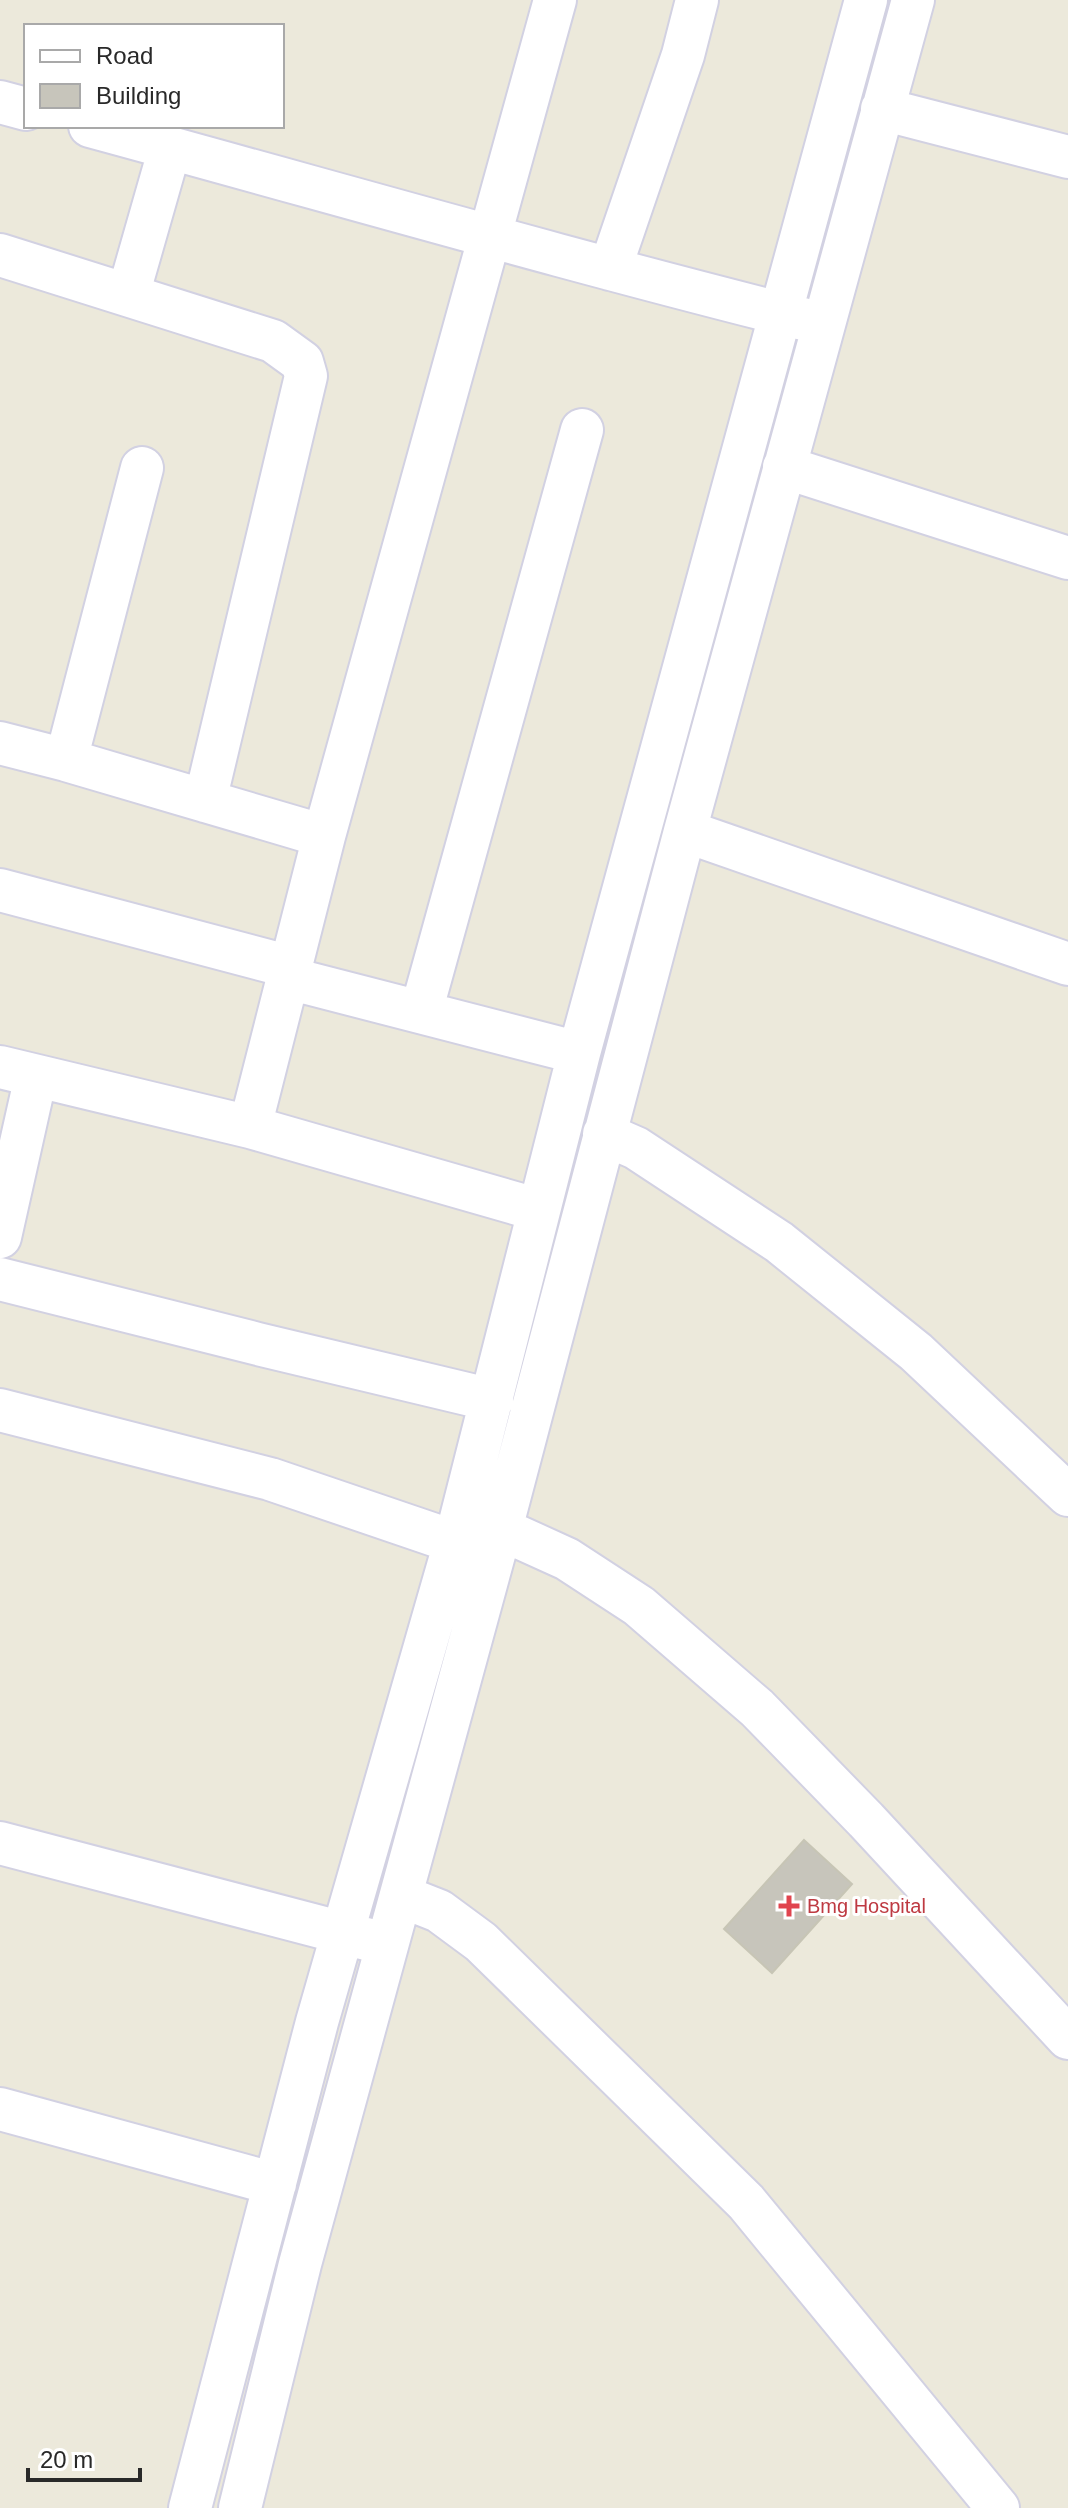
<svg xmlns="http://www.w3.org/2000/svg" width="1068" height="2508" font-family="Helvetica,sans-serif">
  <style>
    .building { fill: #c7c5bb; stroke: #c7c5b5; stroke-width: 2 }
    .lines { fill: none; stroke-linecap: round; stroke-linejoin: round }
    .minor-casing { stroke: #d2d1e2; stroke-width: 46 }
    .minor { stroke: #fff; stroke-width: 42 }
    .health-dot { fill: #e0444e; stroke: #fff; stroke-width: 3 }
    .labels { text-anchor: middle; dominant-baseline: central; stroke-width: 6; stroke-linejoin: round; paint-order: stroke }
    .health-label { font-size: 20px; fill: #be3a42; stroke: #fff; text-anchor: start }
  </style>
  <rect width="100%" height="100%" fill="#ece9db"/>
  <!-- building -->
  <path class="building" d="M804 1840 852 1884 772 1973 724 1929Z"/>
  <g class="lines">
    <defs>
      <path id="minor" d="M0 102 26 109
        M882 109 1068 157
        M90 126C329 191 567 260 807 320
        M0 255 273 341 302 362 306 376 205 801
        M610 269 683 55 697 0
        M128 295 170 148
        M784 467 1068 558
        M0 743 66 760 324 836
        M66 760 142 468
        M685 831 1068 964
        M0 890 291 967
        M288 978 579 1053
        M421 1012 582 430
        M0 1067 250 1127 539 1210
        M250 1127 324 836 555 0
        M604 1134 636 1148 779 1242 916 1352 1068 1495
        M0 1237 36 1076
        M0 1279 258 1344 492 1400
        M0 1410 270 1479 455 1542
        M501 1529 567 1559 639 1606 757 1708 866 1820 1068 2038
        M0 1843 370 1940
        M401 1896 439 1911 481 1942 746 2202 998 2508
        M0 2109 275 2184
        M190 2508 317 2022 455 1542 579 1053 866 0
        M240 2508 300 2264 501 1529 685 831 913 0"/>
    </defs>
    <!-- minor casing -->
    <use href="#minor" class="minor-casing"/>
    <!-- minor -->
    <use href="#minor" class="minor"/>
  </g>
  <!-- markers -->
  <path class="health-dot" d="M785 1894h8v8h8v8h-8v8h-8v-8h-8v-8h8z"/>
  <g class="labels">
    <!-- health labels -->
    <g class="health-label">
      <text x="807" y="1906">Bmg Hospital</text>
    </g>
  </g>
  <!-- legend -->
  <rect x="24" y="24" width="260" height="104" fill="#ffffff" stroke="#a9a9a9" stroke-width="2"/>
  <rect x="40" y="50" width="40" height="12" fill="#ffffff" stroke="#a9a9a9" stroke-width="2"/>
  <text x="96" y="64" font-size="24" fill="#292929">Road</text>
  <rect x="40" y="84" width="40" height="24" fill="#c7c5bb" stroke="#a9a9a9" stroke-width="2"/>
  <text x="96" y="104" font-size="24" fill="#292929">Building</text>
  <!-- scale -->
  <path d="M28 2468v12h112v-12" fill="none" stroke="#292929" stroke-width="4"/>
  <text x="40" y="2468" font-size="24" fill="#292929" stroke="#ffffff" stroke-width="6" paint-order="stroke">20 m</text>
</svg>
